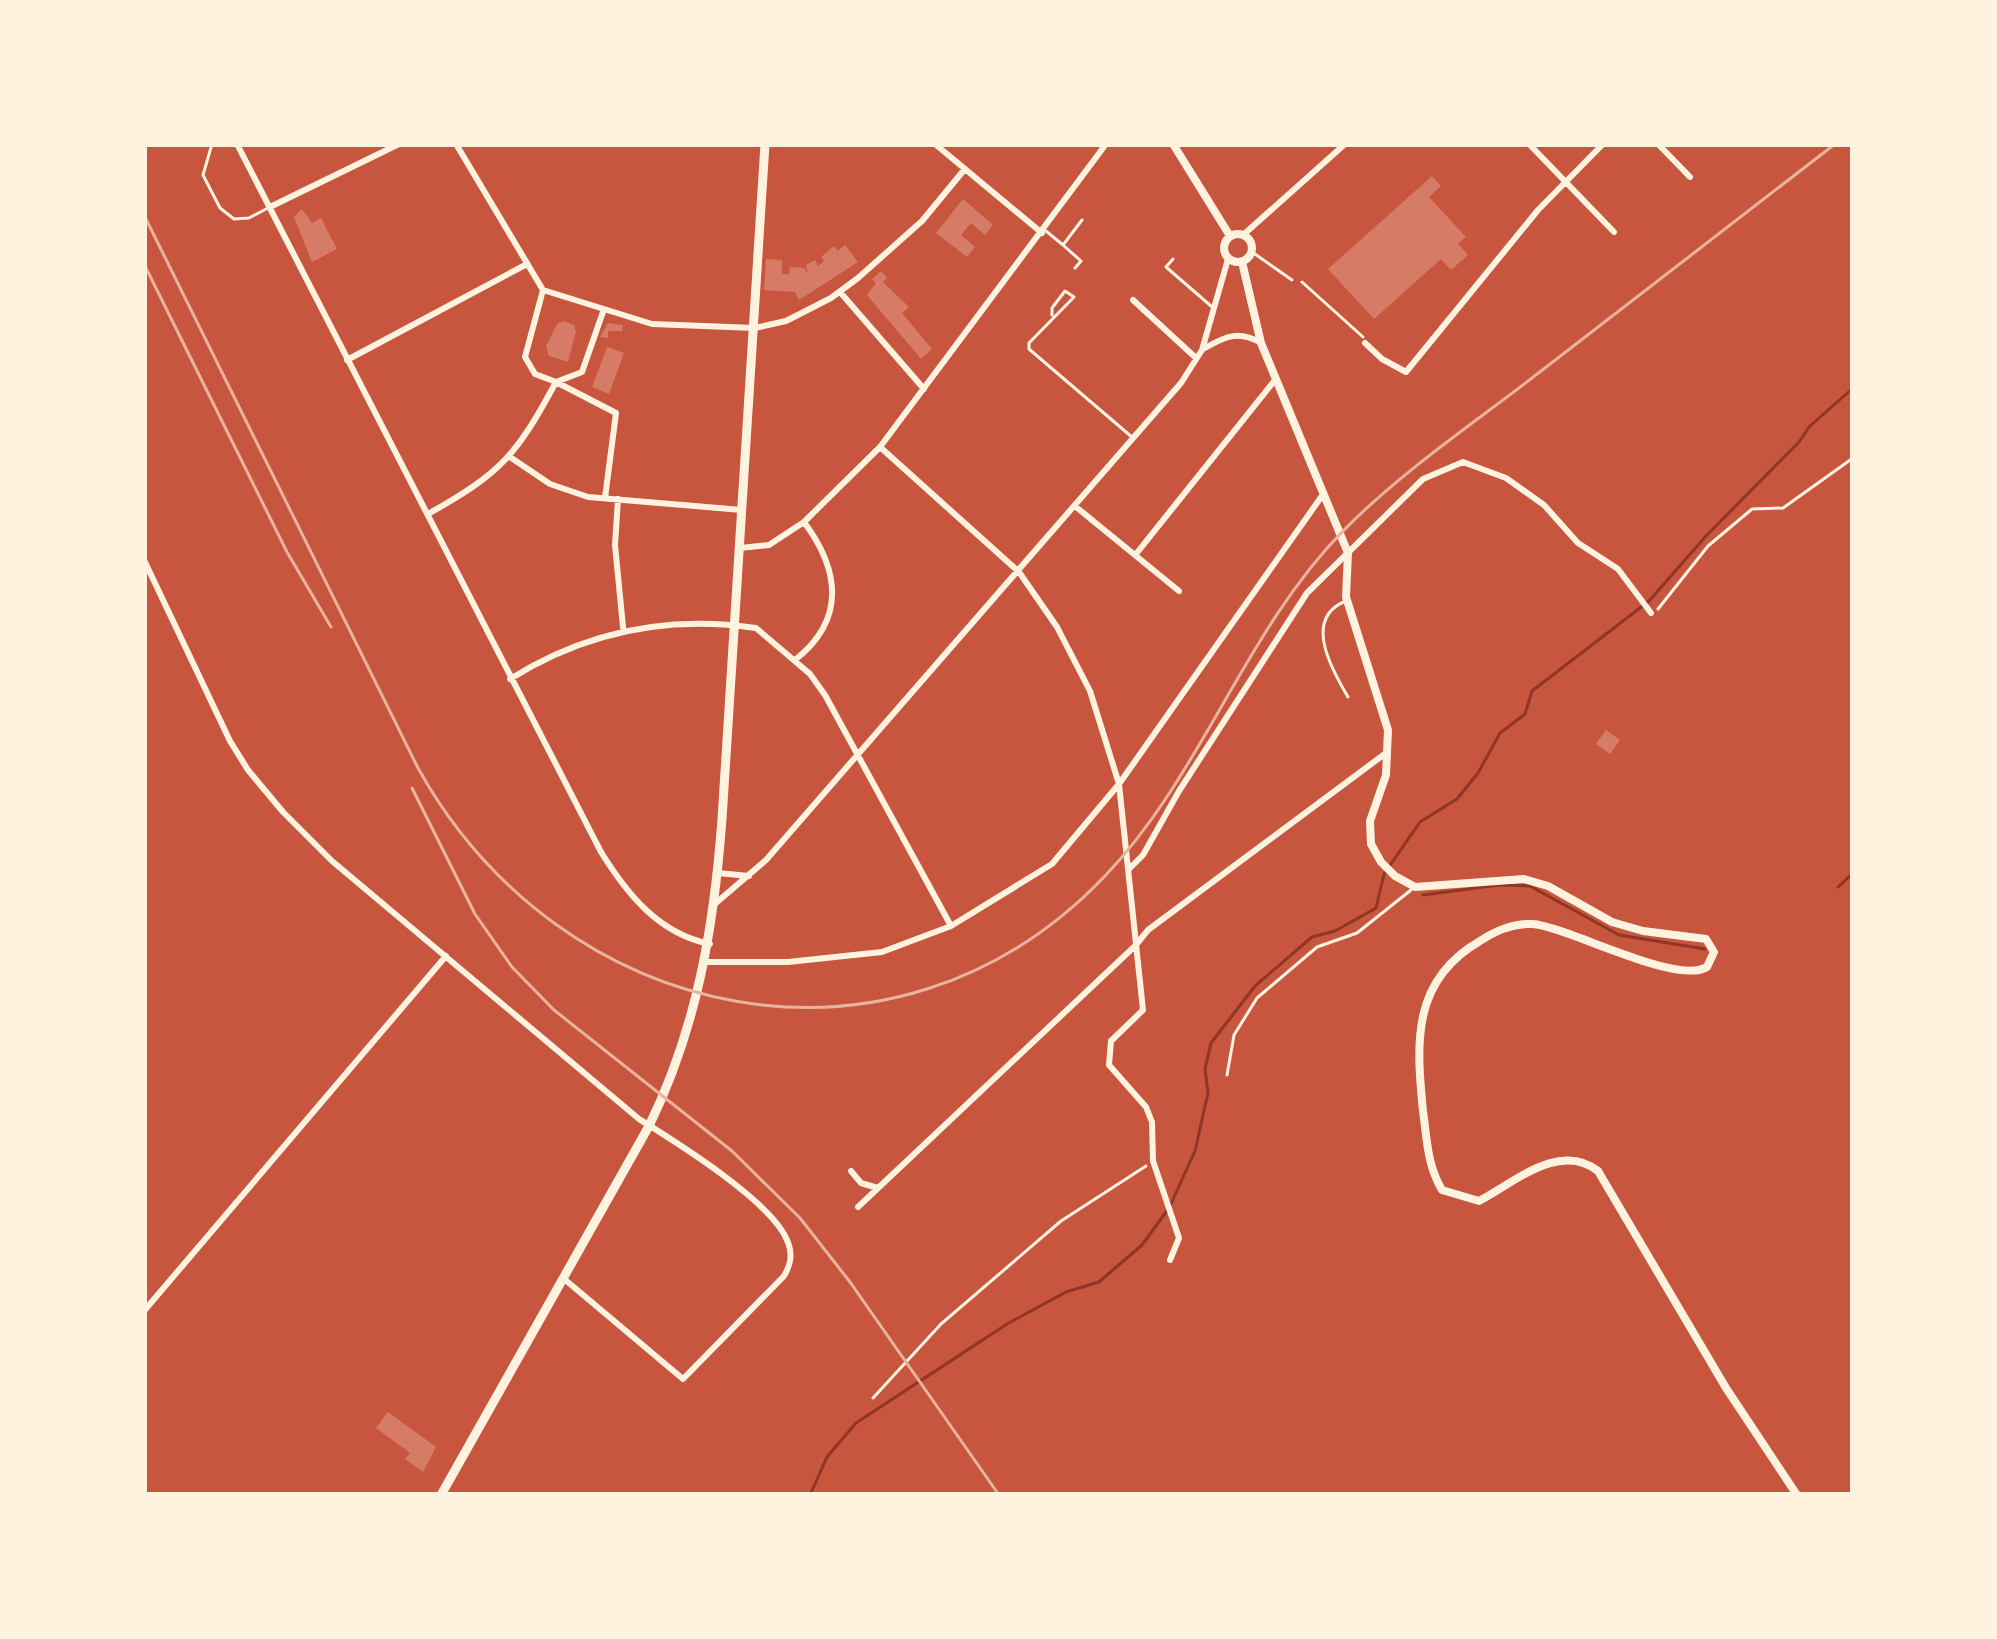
<svg xmlns="http://www.w3.org/2000/svg" width="1997" height="1639" font-family="Overpass,sans-serif">
  <style>
    .lines { fill: none; stroke-linecap: round; stroke-linejoin: round }
    .stream { stroke: #8f3625; stroke-width: 3 }
    .building { fill: #d67c66 }
    .path { stroke: #fff3e0; stroke-width: 3 }
    .service { stroke: #fff3e0; stroke-width: 3 }
    .minor { stroke: #fff3e0; stroke-width: 6 }
    .tertiary { stroke: #fff3e0; stroke-width: 8 }
    .secondary { stroke: #fff3e0; stroke-width: 9 }
    .rail { stroke: #e9b49f; stroke-width: 3 }
  </style>
  <rect width="100%" height="100%" fill="#c8553d"/>
  <g class="lines">
    <!-- stream -->
    <path class="stream" d="M1838 887 1853 873
      M1423 895 1499 885 1530 886 1619 935 1705 949
      M810 1495 827 1457 856 1423 1007 1324 1066 1292 1099 1282 1142 1245 1169 1208 1195 1151 1208 1093 1205 1069 1211 1043 1255 986 1312 937 1335 931 1376 908 1384 874 1420 822 1457 799 1478 773 1500 733 1525 714 1532 691 1649 601 1706 536 1799 442 1809 427 1853 388"/>
  </g>
  <!-- building -->
  <path class="building" d="M1432 176 1441 186 1429 197 1466 237 1458 244 1468 255 1451 270 1441 259 1374 319 1328 269Z
    M963 199 993 225 985 235 971 223 961 235 975 247 967 257 936 233Z
    M302 209 312 223 321 218 337 249 312 262 294 217Z
    M845 245 858 262 799 300 795 292 764 290 766 259 782 260V274H789L790 267 804 268 808 274 806 265 815 260 818 266 824 261 821 257 834 246 838 251Z
    M881 271 887 278 883 282 909 307 902 313 932 349 921 359 867 295 876 283 872 279Z
    M563 321 574 325 576 331 568 362 549 356 546 346 557 324Z
    M608 323 623 325 622 331H608V338L600 337Z
    M607 347 624 353 609 394 592 387Z
    M1606 730 1620 740 1610 754 1596 744Z
    M388 1412 436 1447 423 1472 405 1459 410 1453 376 1428Z"/>
  <g class="lines">
    <!-- path -->
    <path class="path" d="M1302 282 1363 337
      M1658 609 1708 546 1752 509 1783 508 1853 458
      M873 1398 941 1324 1061 1221 1146 1166"/>
    <!-- service -->
    <path class="service" d="M212 144 203 175 220 208 234 219 249 218 268 208
      M1046 231 1063 245 1082 220
      M1064 246 1081 261 1075 268
      M1252 252 1292 280
      M1173 259 1166 267 1211 306
      M1052 315V308L1065 291 1074 297 1029 343V349L1133 438
      M1346 601C1302 618 1332 670 1348 697
      M1227 1075 1234 1035 1257 998 1317 947 1357 933 1411 890"/>
    <!-- minor -->
    <path class="minor" d="M237 144 601 852C627 894 659 934 710 944
      M456 144 543 290
      M935 144 1042 233
      M1529 144 1614 232
      M1658 144 1690 177
      M270 207 399 144
      M1243 235 1345 144
      M543 290 652 324 755 328 786 321 831 298 858 278 922 221 964 170
      M543 290 525 357 535 374 556 382 582 372 604 309
      M840 292 924 389
      M1133 300 1196 358
      M1365 343 1382 359 1406 372 1538 210 1603 144
      M1205 348C1226 336 1239 330 1261 343
      M347 360 527 264
      M880 447 1019 572 1057 627 1090 691 1119 784 1143 1010 1111 1041 1109 1065 1146 1107 1152 1122 1153 1161 1179 1238 1170 1260
      M510 457 550 484 588 497 742 510
      M618 499 615 545 623 627
      M1076 507 1179 591
      M428 514C501 473 516 456 556 382L616 413 605 498
      M740 548 769 545 804 522 880 447 1106 144
      M1136 554 1275 380
      M144 560 230 741 248 770 283 812 332 861 639 1119C676 1142 771 1201 787 1240 793 1254 791 1264 784 1276L683 1379 563 1278
      M795 660C847 619 839 569 804 522
      M510 679C585 632 668 615 756 628L810 674 825 695 951 926
      M1129 869 1143 855 1179 791 1307 593 1423 479 1463 462 1506 478 1544 505 1578 543 1618 569 1651 613
      M718 873 749 876
      M716 903 766 860 1181 383 1202 350 1228 259
      M706 962H788L882 952 951 926 1052 864 1119 784 1324 493
      M851 1171 861 1183 878 1188
      M858 1207 1135 946 1148 930 1386 753
      M144 1311 446 956"/>
    <!-- tertiary -->
    <path class="tertiary" d="M1173 144 1230 236
      M1224 248a14 14 0 1 1 28 0a14 14 0 1 1-28 0Z
      M1242 262 1261 343 1348 553 1346 597 1388 730 1386 775 1370 821 1371 844 1381 862 1395 876 1415 887 1524 879 1548 886 1612 922 1643 931 1706 939 1714 952 1707 967C1676 986 1567 926 1532 924 1513 923 1495 931 1480 941 1412 980 1416 1042 1423 1111 1427 1139 1427 1165 1442 1190L1479 1201C1515 1182 1560 1141 1598 1171L1726 1388 1797 1495"/>
    <!-- secondary -->
    <path class="secondary" d="M441 1495 649 1126C697 1028 714 927 722 819L765 144"/>
    <!-- rail -->
    <path class="rail" d="M144 215 418 768C560 1024 893 1097 1104 877 1202 775 1244 632 1343 531 1399 474 1468 427 1532 378 1633 300 1734 222 1835 144
      M144 264 287 552 331 627
      M412 788 475 914 512 967 554 1010 732 1151 800 1218 850 1282 999 1495"/>
  </g>
  <!-- border -->
  <rect width="1997" height="1639" fill="none" stroke="#fff3e0" stroke-width="294"/>
</svg>
